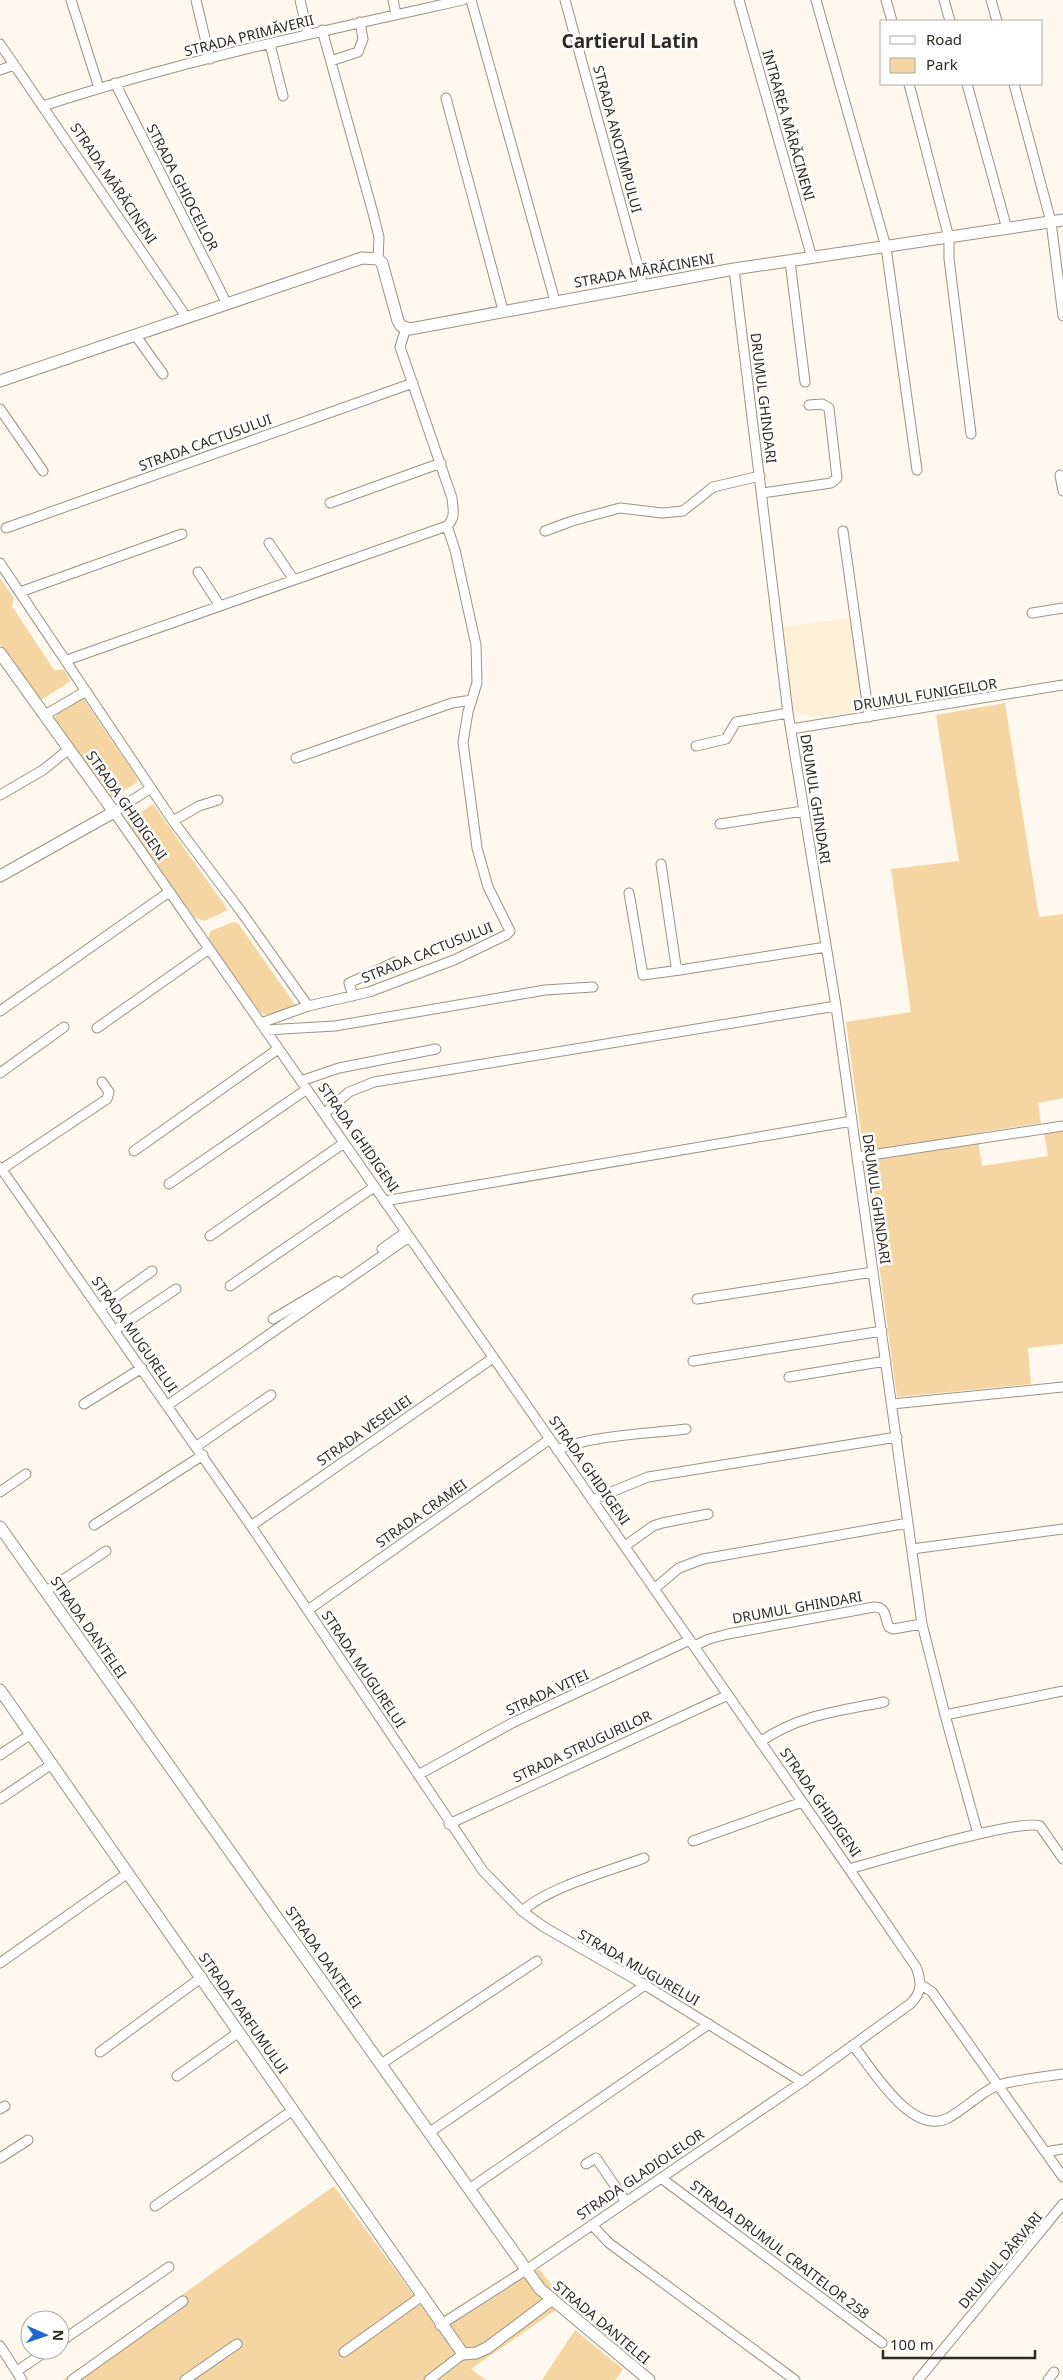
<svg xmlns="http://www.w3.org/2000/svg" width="1063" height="2380" font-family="'Noto Sans',sans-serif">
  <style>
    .built { fill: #feefd7 }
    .green { fill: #f5d6a3 }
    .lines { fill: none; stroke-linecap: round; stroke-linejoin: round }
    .minor-casing { stroke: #9b9282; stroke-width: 11 }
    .tertiary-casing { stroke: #9b9282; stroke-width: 13 }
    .minor { stroke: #fff; stroke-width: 9 }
    .tertiary { stroke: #fff; stroke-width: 11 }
    .labels { text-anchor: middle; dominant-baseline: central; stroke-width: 5; stroke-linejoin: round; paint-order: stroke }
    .street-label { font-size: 14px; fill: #2f2b24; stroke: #fff }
    .district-label { font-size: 19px; font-weight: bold; fill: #2f2b24; stroke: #fff }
  </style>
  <rect width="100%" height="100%" fill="#fef8ee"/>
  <!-- built -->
  <path class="built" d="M851 618 863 711 814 717 797 713 791 707 780 627Z"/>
  <!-- green -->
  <path class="green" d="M0 578 14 598 12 606 54 670H64L71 681 41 700 0 644Z
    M83 698 137 778V782L113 798 108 796 55 719 57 714Z
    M1005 703 1039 917 1063 914V1098L1038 1103 1041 1123 977 1133 982 1166 1048 1156 1044 1132 1063 1130V1344L1028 1348 1031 1384 897 1397 846 1022 911 1012 891 869 959 861 936 715Z
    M153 804 228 910 204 921 194 917 127 821Z
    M233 922 238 923 296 1006C284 1010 270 1020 260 1012L208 938 211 931Z
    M334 2186 439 2330 539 2269 566 2303 471 2369 486 2380H63Z
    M575 2330 623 2369 615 2380H542Z"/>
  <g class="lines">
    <defs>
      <path id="minor" d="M71 0 99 88
        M196 0 210 59
        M300 0 308 34
        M393 0 396 14
        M471 0 555 301
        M565 0 643 285
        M739 0 812 258
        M816 0 886 247 917 470
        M886 0 892 21
        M944 0 950 21
        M991 0 997 21
        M322 30 373 213 379 237 378 259
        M0 44 187 318
        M270 44 283 96
        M331 61 358 52 363 39 360 22
        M0 70 14 65
        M115 83 227 304
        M909 84 949 238V259L971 434
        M967 84 1007 229
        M1014 84 1051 222 1063 316
        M446 98 503 310
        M43 106C180 61 322 31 463 0
        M790 261 805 382
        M734 269 788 713 836 1006 922 1624 945 1715 978 1834
        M136 336 163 374
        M0 409 43 471
        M1060 475 1063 491
        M762 493 831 483 837 478 829 408 822 404 809 405
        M330 503 441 463
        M6 528 413 383
        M545 531 572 521 620 508 662 513 683 511 713 487 760 476
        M843 531 869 717
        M269 543 294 580
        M0 563 173 821 240 910 308 1006
        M198 572 220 606
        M20 592 182 534
        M1032 613 1063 608
        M67 660 447 526C456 518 453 509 452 498L400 347 406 328
        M45 715 86 691
        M791 729 1063 685
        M696 746 726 739 736 722 788 713
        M296 758 452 703 472 700
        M151 788 114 812 849 1869 916 1967C922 1982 922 1993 910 2004L802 2082 526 2270 440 2325
        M0 795 43 770 69 749
        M173 821 199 806 218 800
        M720 824 803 811
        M661 864 676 966 680 970 826 947
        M629 893 643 975 680 970
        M353 996 349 983 395 962
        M0 1011 169 892
        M261 1023 308 1006 369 992 454 960 506 935 510 931 488 887 477 848 463 742 468 712 477 683 476 645 455 550 447 526
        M97 1028 209 949
        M265 1030 335 1026 545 990 593 987
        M0 1073 64 1027
        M301 1081 339 1068 436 1049
        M324 1114 349 1092 374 1082 836 1006
        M134 1151 278 1049
        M858 1157 1063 1126
        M0 1167 251 1526 483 1871 522 1911 544 1927 645 1985 802 2082
        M2 1169 107 1099 109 1092 102 1082
        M169 1184 307 1089
        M384 1201 852 1121
        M210 1236 344 1143
        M382 1249 406 1232
        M230 1286 374 1187
        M697 1299 873 1272
        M100 1308 152 1271
        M273 1319 337 1281
        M115 1330 176 1289
        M693 1361 882 1331
        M789 1377 886 1361
        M84 1404 142 1368
        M892 1404 1063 1387
        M168 1405 409 1237
        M197 1446 271 1395
        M557 1450C592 1435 647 1434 686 1429
        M0 1492 26 1474
        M592 1500 648 1477 897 1437
        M94 1525 203 1455
        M251 1526 493 1358
        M625 1546 653 1526 662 1523 708 1514
        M912 1549 1063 1529
        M654 1589 679 1568 703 1559 908 1523
        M46 1591 106 1551
        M308 1610 550 1439
        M694 1646 709 1639 728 1634 874 1607C887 1607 884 1617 889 1627L893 1629 922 1624
        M945 1715 1063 1691
        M760 1742C798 1715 839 1711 884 1702
        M0 1755 31 1734
        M418 1775 512 1723 690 1640
        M0 1799 52 1764
        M449 1824 728 1695
        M693 1841 802 1802
        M849 1869C879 1861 1019 1818 1040 1826L1063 1859
        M522 1911C551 1886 607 1872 644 1858
        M0 1963 128 1873
        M920 1984 932 1992 1063 2177
        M853 2045C872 2069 912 2137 948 2118 964 2110 983 2090 999 2085 1019 2079 1042 2077 1063 2074
        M100 2052 202 1977
        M381 2064 537 1961
        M177 2076 239 2032
        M0 2109 5 2106
        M430 2132 645 1985
        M1045 2152 1063 2149
        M0 2158 28 2140
        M586 2164 596 2158 626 2202
        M661 2178 882 2343
        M469 2189 709 2024
        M155 2206 293 2110
        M592 2225 609 2243 795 2380
        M60 2342 169 2267
        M0 2346 22 2380
        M344 2352 422 2296
        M17 2371 48 2350
        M72 2380 183 2301
        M185 2380 237 2344
        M429 2380 463 2354
        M918 2380 1063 2204
        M1048 2380 1054 2372"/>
      <path id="tertiary" d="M0 381 362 258 378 259 382 263 398 321 401 326 410 329 734 269 1063 220
        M0 653 114 812 0 876
        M0 1527 540 2289 649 2380
        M0 1690 463 2354 476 2353 487 2348 551 2300"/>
    </defs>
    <!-- minor casing -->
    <use href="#minor" class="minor-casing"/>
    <!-- tertiary casing -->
    <use href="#tertiary" class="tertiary-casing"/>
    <!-- minor -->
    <use href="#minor" class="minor"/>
    <!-- tertiary -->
    <use href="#tertiary" class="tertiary"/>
  </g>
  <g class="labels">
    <!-- street labels -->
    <g class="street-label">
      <text transform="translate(249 35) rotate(-14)">STRADA PRIMĂVERII</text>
      <text transform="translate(789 125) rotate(74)">INTRAREA MĂRĂCINENI</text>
      <text transform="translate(618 139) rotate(75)">STRADA ANOTIMPULUI</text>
      <text transform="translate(114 183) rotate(56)">STRADA MĂRĂCINENI</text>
      <text transform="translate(183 187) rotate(63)">STRADA GHIOCEILOR</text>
      <text transform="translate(644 270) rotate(-10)">STRADA MĂRĂCINENI</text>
      <text transform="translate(764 398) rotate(83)">DRUMUL GHINDARI</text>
      <text transform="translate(205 442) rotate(-20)">STRADA CACTUSULUI</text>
      <text transform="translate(925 694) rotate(-9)">DRUMUL FUNIGEILOR</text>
      <text transform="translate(816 799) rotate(81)">DRUMUL GHINDARI</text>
      <text transform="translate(127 805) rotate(55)">STRADA GHIDIGENI</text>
      <text transform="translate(427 952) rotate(-22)">STRADA CACTUSULUI</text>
      <text transform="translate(359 1137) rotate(55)">STRADA GHIDIGENI</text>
      <text transform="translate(877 1199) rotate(82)">DRUMUL GHINDARI</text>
      <text transform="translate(135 1334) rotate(55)">STRADA MUGURELUI</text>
      <text transform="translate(364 1430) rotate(-35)">STRADA VESELIEI</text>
      <text transform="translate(590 1470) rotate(55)">STRADA GHIDIGENI</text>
      <text transform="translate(421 1513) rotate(-35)">STRADA CRAMEI</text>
      <text transform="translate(797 1607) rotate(-10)">DRUMUL GHINDARI</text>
      <text transform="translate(89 1627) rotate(55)">STRADA DANTELEI</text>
      <text transform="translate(364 1669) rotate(56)">STRADA MUGURELUI</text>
      <text transform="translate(547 1692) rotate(-25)">STRADA VIȚEI</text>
      <text transform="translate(582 1746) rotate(-25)">STRADA STRUGURILOR</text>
      <text transform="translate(821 1802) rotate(55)">STRADA GHIDIGENI</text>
      <text transform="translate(324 1957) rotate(55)">STRADA DANTELEI</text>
      <text transform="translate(639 1967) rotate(30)">STRADA MUGURELUI</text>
      <text transform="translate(244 2013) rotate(55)">STRADA PARFUMULUI</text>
      <text transform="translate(640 2174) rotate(-34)">STRADA GLADIOLELOR</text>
      <text transform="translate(780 2249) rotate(37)">STRADA DRUMUL CRAITELOR 258</text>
      <text transform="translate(1000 2260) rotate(-50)">DRUMUL DÂRVARI</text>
      <text transform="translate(602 2322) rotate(40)">STRADA DANTELEI</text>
    </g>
    <!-- district labels -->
    <g class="district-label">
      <text x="630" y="41">Cartierul Latin</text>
    </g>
  </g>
  <!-- legend -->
  <rect x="880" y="20" width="162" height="65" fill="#ffffff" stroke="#acaaa7"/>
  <rect x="890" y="36" width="25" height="8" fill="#ffffff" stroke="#acaaa7"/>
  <text x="926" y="45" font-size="15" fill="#2f2b24">Road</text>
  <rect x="890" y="58" width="25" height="15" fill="#f5d6a3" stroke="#acaaa7"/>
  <text x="926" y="70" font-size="15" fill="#2f2b24">Park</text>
  <!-- north arrow -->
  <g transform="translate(45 2335) rotate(92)"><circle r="24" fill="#ffffff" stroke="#acaaa7"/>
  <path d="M0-4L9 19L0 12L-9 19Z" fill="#1b68d3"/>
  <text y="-8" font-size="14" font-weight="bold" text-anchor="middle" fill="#2f2b24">N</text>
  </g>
  <!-- scale -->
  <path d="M883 2350v8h152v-8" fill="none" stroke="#2f2b24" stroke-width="2.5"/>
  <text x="890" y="2350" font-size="15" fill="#2f2b24" stroke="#ffffff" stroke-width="4" paint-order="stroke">100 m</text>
</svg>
